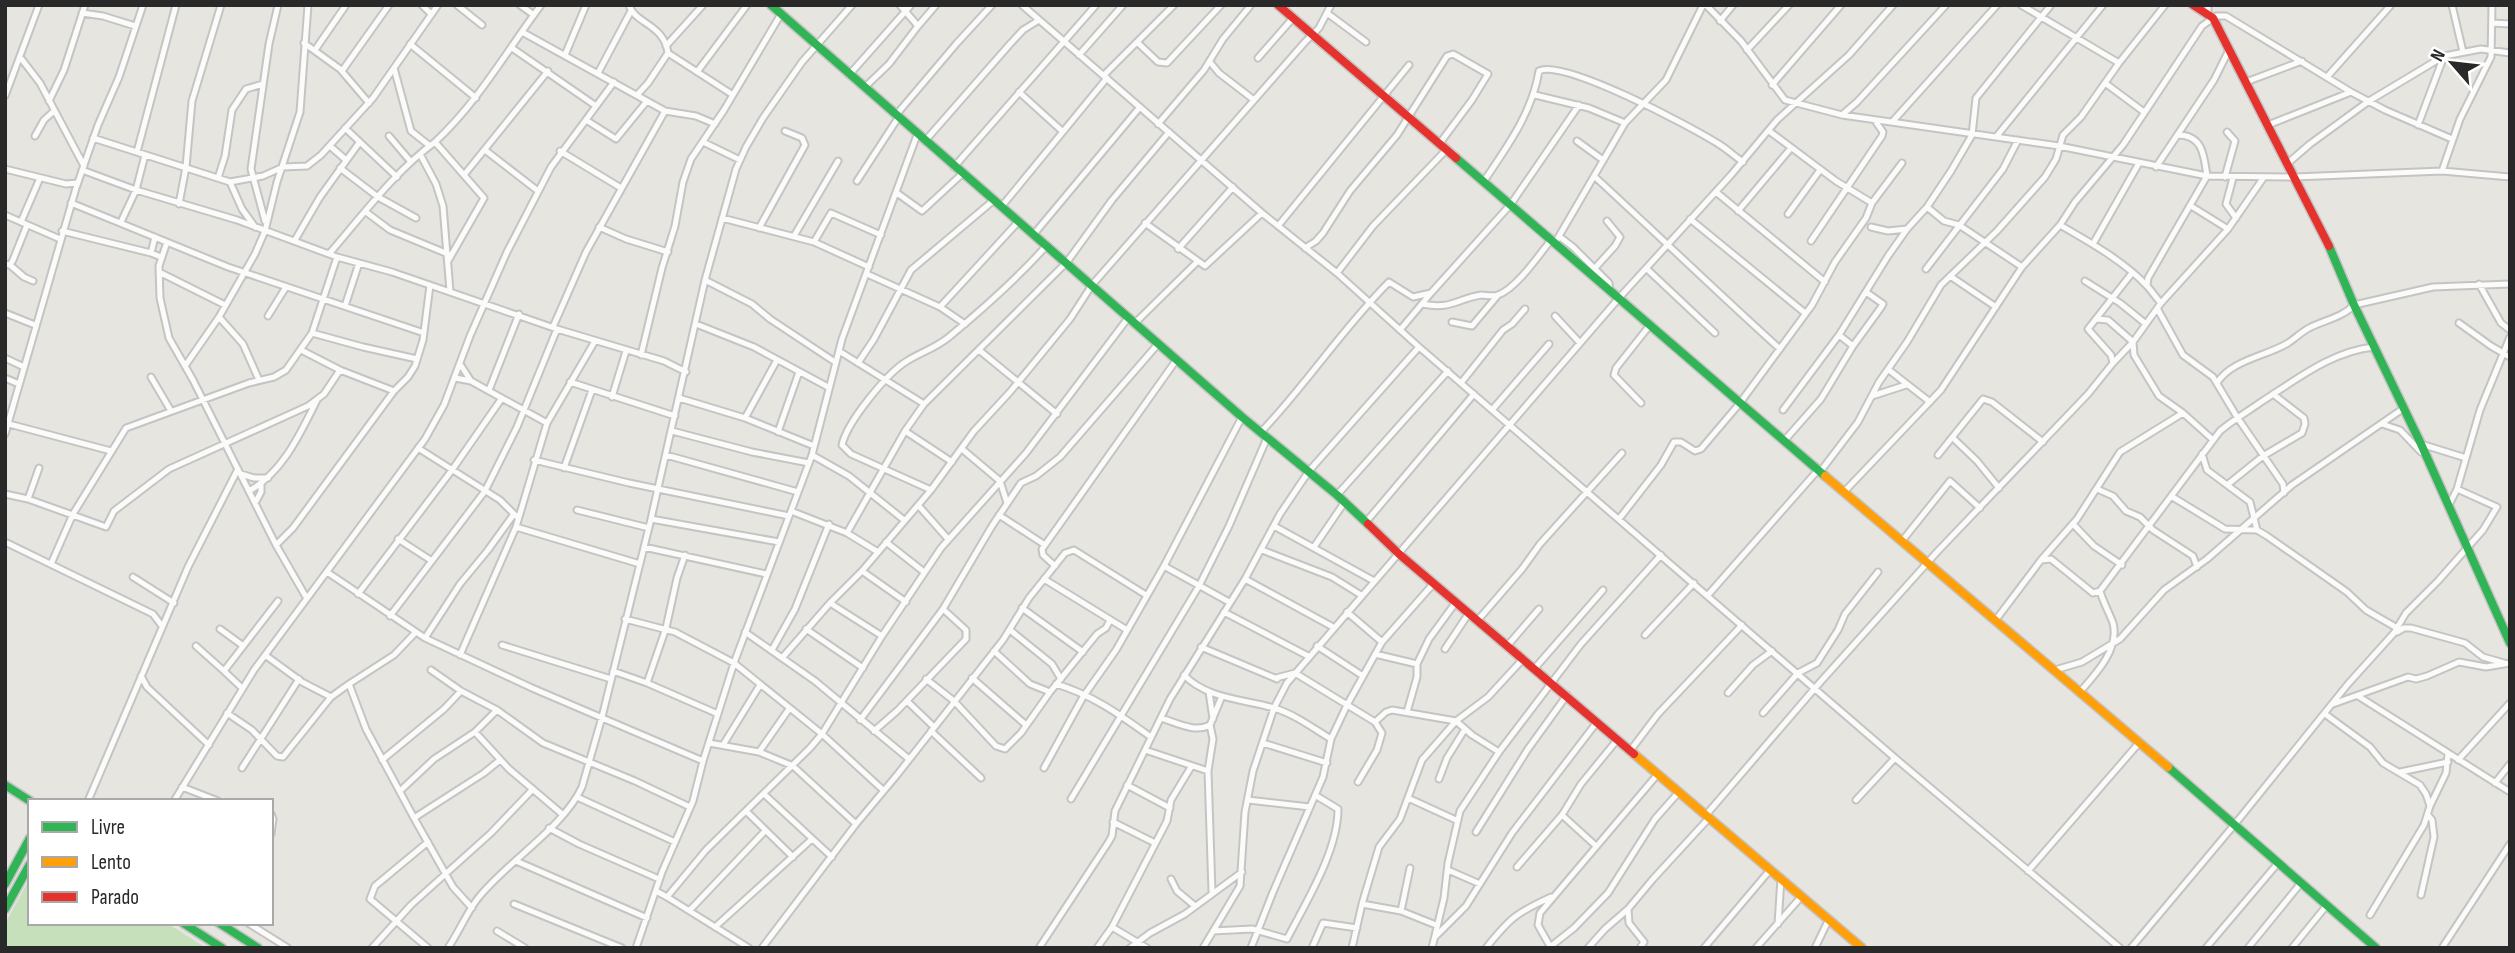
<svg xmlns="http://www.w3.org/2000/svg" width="2515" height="953" font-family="'Sofia Sans Condensed',sans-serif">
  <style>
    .green { fill: #c6e0bc }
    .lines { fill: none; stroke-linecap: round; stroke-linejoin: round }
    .street-casing { stroke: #c5c4c5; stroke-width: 9 }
    .fast-casing { stroke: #c5c4c5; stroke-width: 11 }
    .slow-casing { stroke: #c5c4c5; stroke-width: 11 }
    .jam-casing { stroke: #c5c4c5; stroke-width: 11 }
    .street { stroke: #fbfbfa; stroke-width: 5 }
    .fast { stroke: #30b455; stroke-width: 8 }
    .slow { stroke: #ff9f0a; stroke-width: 8 }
    .jam { stroke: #e5322d; stroke-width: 8 }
  </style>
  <rect width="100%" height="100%" fill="#e6e5e0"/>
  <!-- green -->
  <path class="green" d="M30 878V923H167L206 948H5V924Z"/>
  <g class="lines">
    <defs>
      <path id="street" d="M422 5 431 14
        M457 5 482 25
        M520 5 534 15
        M629 5C635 24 664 24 668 53L733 95
        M1022 5 1262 213 1337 273 1419 347 1895 758 2120 948
        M1706 5 1741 41 1785 100 1842 115 2059 146 2207 176 2295 177 2442 171 2510 177
        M2021 5 2119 63
        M2208 5V13
        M2452 5 2463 52
        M82 13 103 16 135 26
        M1327 13 1366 42
        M1720 21 1733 5
        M2492 23 2510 24
        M918 26 936 5
        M522 32 665 111 696 116 715 124
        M1137 42 1158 62 1167 63 1221 5
        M304 43 340 69 369 103
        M410 44 476 98
        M666 46 703 5
        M512 48 596 106
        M315 50 346 5
        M1747 50 1789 5
        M565 55 586 5
        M1079 55 1123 5
        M20 57 40 83 84 166
        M1258 58 1293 18
        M1210 62 1219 73 1254 100
        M394 68 411 131 430 146
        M342 71 389 5
        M697 72 747 5
        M598 73 631 11
        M849 75 911 5
        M1104 75 1174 5
        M2327 77 2391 5
        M2246 82 2302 61
        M2105 83 2144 112
        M1772 85 1841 5
        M865 87 889 64 918 26 900 5
        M1019 92 1062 131
        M637 95 648 83 668 53
        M1535 95 1589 108 1625 123
        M5 96 39 5
        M49 101 64 70 85 5
        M896 115 957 43 992 5
        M1842 115 1857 102 1946 5
        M586 120 616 139 647 101
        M1893 121 1997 5
        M1158 124 1204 70 1223 39 1251 5
        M2268 125 2351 92
        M2418 125 2444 56
        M345 128 397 177
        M1769 131 1836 181 1872 203
        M35 136 44 120 54 111
        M389 136 411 162
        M1996 137 2103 5
        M93 138 230 182 263 176 283 167 307 166 321 155 373 98 438 5
        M925 141 1010 44 1023 30 1039 20
        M1577 141 1603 160
        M435 142C478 102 506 52 541 5
        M703 142 740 160
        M330 146 346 160
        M485 150 538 191
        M560 151 621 188
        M137 152 176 5
        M420 154 436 184 443 206 450 291
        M2288 163 2310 144 2369 101 2444 56 2481 49 2510 53
        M954 167 1096 5
        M2156 167 2214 80 2229 50
        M340 168 378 197 416 218
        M5 169 66 184 77 183
        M82 170 136 190 237 220 337 257 392 272 557 329 664 361 686 372
        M2442 171 2460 119 2491 57 2492 5
        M464 175 548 71
        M1594 176C1656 233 1717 292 1780 349
        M2225 177 2235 141 2227 132
        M218 178 225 156 232 110 246 89 263 84
        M2233 178 2226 204 2236 218
        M857 181 898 118
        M1484 181C1507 147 1532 113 1539 71 1562 58 1692 127 1717 143 1726 148 1734 156 1743 162
        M230 182 242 209 255 227
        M1716 192 1825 282
        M897 193 922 211 962 174
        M71 203 228 267 424 333
        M179 204 186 167 192 101 221 5
        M1002 206 1107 78
        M2191 206 2228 229
        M1927 207 1944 221 1959 225 2022 267
        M1738 211 1791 148
        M366 212 390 230 448 254
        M1788 214 1820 170
        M5 215 60 239
        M722 218 814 242 869 267
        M1690 219 1805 313
        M265 221 251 169 269 44 278 5
        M21 222 40 178
        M121 222 136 190 145 155
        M1145 223 1205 266 1262 213
        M2060 225C2088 241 2125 262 2147 286 2152 291 2156 298 2161 303
        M1278 226 1409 65
        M599 227 626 239 668 252
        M1871 227 1888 231 1907 229
        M759 228 805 145 802 138 785 131
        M62 231 151 253
        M1034 234 1140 107
        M794 236 838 161
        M155 237 151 253 161 257
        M1560 237 1573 247 1609 283 1610 291
        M295 240 320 197 359 143
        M1811 241 1882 136 1883 132 1876 122
        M167 242 159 266 160 298 169 338 193 380 276 545 306 597
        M814 242 831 213 881 235
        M1555 243 1625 123 1666 80 1703 5
        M2093 244 2139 163
        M1305 248 1316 241 1323 233 1350 191 1397 135 1447 56 1453 54 1488 74 1472 100 1440 143
        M1178 249 1233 187
        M329 254C362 216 394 172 435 142L484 198 448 261
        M5 264 10 265 13 260 27 225
        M10 265 24 277 33 281
        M1595 268 1615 246 1620 237 1607 221
        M1647 269 1715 333
        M1926 269 2003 169 2018 140
        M159 272 225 305
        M1337 273 1373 226 1447 149
        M867 274 940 307 965 324
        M1950 276 1996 307
        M705 280 752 304 770 319 835 362
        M2085 281 2120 303 2146 324
        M2479 284 2501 323 2510 330
        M2147 285 2148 278 2207 176C2204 156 2203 135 2178 135
        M1422 304C1452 310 1456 299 1481 295 1486 295 1493 297 1498 295 1516 289 1539 255 1551 240
        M345 306 359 263
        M940 307 1019 221
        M2158 310 2183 355 2213 377 2237 417 2283 484 2284 493
        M5 313 35 325
        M268 316 286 287
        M1555 316 1580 343
        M219 317 243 344 259 380
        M2096 319 2108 320 2133 342 2134 355 2159 396 2183 413 2212 439
        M1452 322 1472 326 1498 295
        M2459 323 2491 346 2510 357
        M696 324 754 347 828 387
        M1134 324 1197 262
        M553 327 586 252 665 111
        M1400 330 1431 293
        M312 333 363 347 417 359
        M1839 335 1853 346
        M979 350 1057 414
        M641 355 662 268 675 226 683 182 691 159 724 110 781 14
        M5 358 24 367
        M858 363 874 339 911 270 994 200
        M2113 363 2111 355 2088 329 2132 273
        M460 364 471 381
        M185 366 219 317 255 254 265 231 277 182 300 112 308 5
        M340 370 394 391
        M1889 370 1930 402
        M151 377 171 411
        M5 378 19 384
        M455 378 471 381 547 423
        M570 382 675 416
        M1461 383 1503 330 1512 324 1525 309
        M2217 383C2231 360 2267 356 2288 343 2296 338 2302 331 2311 327 2325 320 2343 317 2354 305L2433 287 2510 284
        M489 390 519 314
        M1872 396 1906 385
        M612 397 626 351
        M679 398 745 418 814 446
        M1641 403 1614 375 1616 368 1650 325
        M924 404 1067 262 1112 200 1169 132
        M1492 410 1549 344
        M1783 410 1839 335 1888 256 1907 229 1927 207 1951 171 1972 135 1976 98 2051 5
        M745 418 777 360
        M9 424 111 451
        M2382 424 2400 430 2421 452
        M672 431 752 452 809 463
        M905 431 952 462
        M778 432 799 372
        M1261 432C1306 385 1342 329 1389 282L1413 297 1431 293 1511 204 1579 105
        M5 434 76 188 98 125 119 77 143 5
        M1953 438 1977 461 1999 488
        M1784 441 1821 399 1853 346 1882 306 1883 304 1866 292
        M2421 444 2466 458
        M418 448 500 500 516 516
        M962 449 1000 481 1007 503
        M2202 454 2207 470 2250 502 2257 530
        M666 455 798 492
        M812 455 849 476 904 520
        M1938 455 1983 399 1992 402 2043 442
        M534 460 629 483 789 516
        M564 468 592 390
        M1820 472 1858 422 1879 382 1907 342 1941 285 1997 231 2045 177 2056 159 2063 135 2081 117 2119 63 2165 5
        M241 474 254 478H268
        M2227 485 2263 456 2302 433 2305 424 2304 418 2273 394
        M2097 489 2113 496 2126 511 2140 517 2153 530 2193 556 2197 567
        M931 490 851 454 842 445C847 422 887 373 907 361 921 352 936 348 949 337 984 308 1017 279 1047 245
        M249 491C283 472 300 434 317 400
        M1844 492 1941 390 2022 267 2060 225 2075 202 2123 145 2202 26 2216 16H2226L2351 92 2385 110 2452 139
        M5 494 28 499 106 527 114 511 169 469 308 406 324 394 340 370 301 350
        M1337 495 1448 371
        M2171 496 2225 529 2257 530 2267 536 2347 592 2366 610 2397 628
        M28 499 39 468
        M255 503 261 492V484
        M918 505 948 539
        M2449 505 2457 489 2480 410 2510 337
        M577 510 649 528
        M791 511 847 533 905 431 924 404 839 351
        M999 515 1045 545
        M651 519 779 542
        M1619 519 1661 465 1674 442H1681L1695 451 1701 449 1740 403 1812 305 1835 262 1866 218 1872 203 1902 163
        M1366 522 1474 394
        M2073 524 2094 546 2122 565
        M1274 526 1374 581
        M516 527 640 564
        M847 533 878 552
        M398 539 432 561
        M1902 541 1950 481 1980 508
        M5 542 153 614 162 626
        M886 542 924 572
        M276 545 293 528 394 391 408 377 415 366 423 340 430 285
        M644 547 766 574
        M1314 547 1344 503
        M1262 550 1332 577 1361 595
        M2041 560 2051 559 2093 593 2100 591 2220 431C2233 420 2247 412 2261 402 2296 380 2332 351 2374 347
        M51 564 73 514 126 428 249 383 274 377 286 370 312 333 337 257
        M1055 566 1043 555 1042 549 1045 545 1177 359
        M1164 566 1229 602
        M862 571 906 602
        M327 572 425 638 532 688 703 761
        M133 577 174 603
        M1044 579 1127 630
        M1245 579 1333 627
        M358 594 452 470 502 398
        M1708 595 1818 470
        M830 603 882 636
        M1022 608 1083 652
        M1224 612 1308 656
        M1347 612 1382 642
        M390 616 485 491 517 427 557 329
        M625 619 675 632 734 663 822 734 883 790
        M1478 620 1522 569 1540 544 1622 453
        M1995 621 2041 560 2077 519 2120 452 2183 413
        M220 629 242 645
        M806 629 863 668
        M1010 630 1052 664 1061 679
        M745 632 815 681 909 759
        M2397 632 2404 628H2411L2465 643 2483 657 2504 663
        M415 633 394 655 349 684 366 729 414 818 453 887 472 908
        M1645 635 1694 583
        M425 638 460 584 488 550 514 514
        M502 645 611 679
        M1508 645 1539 609
        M196 646 224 671
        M1317 646 1363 676
        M1201 647 1277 679
        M1445 649 1469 613
        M772 650 795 609 829 524
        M994 651 1030 684 1050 692
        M1375 654 1417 664
        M265 655 302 682 331 697
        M460 655 516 527 547 423 595 341
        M782 658 830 603 862 571 931 490 974 431 1010 392 1070 319 1092 285 1305 42 1319 28 1331 5
        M1535 668 1603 590
        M431 670 461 691 497 710 543 743 635 781 690 807
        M2055 670 2082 662 2120 639 2164 590 2207 559 2292 485 2404 408
        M613 671 647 683 666 628 677 578 685 555
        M1184 675C1207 699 1243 699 1274 708 1294 714 1313 728 1331 739
        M141 676 147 687 209 745
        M972 678 1026 725
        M1276 678 1295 673 1375 722 1386 712 1392 710 1456 721 1472 735 1499 752
        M926 679 954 701 996 746 1005 749 1021 733 1050 692 1097 634 1106 628 1110 620
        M647 683 718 714
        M1056 684C1093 695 1120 715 1151 737
        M242 688 224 671 278 601
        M1209 692 1213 719
        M1728 693 1753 665 1772 651
        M2079 693C2095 675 2120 649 2113 623 2109 612 2103 602 2100 591
        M2358 696 2510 792
        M907 701 934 727
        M2333 704 2408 677 2416 679 2427 676 2459 662 2486 667 2510 663
        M1407 712 1417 677V664L1429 639 1456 602
        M227 713 252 730 277 756 283 757 331 697 349 684
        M1763 713 1798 673 1817 663 1838 630 1845 614 1878 572
        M2325 714 2370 747 2383 763 2420 785 2426 794 2430 806
        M1161 718C1177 723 1195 733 1210 725
        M860 720 943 609 992 526 1021 483 1036 476 1060 457 1158 344
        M874 731 897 711 966 639V630L943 609
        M931 731 981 778
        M475 732 497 710
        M709 743 759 752 793 766 856 824
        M1263 743 1327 763
        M723 745 760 685
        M1145 750 1208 771
        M1630 751 1658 714 1742 625
        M759 752 789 709
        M382 760 444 709 461 691
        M2458 760 2510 703
        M242 768 299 679
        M1044 768 1083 697 1116 650 1164 566 1242 417
        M2400 772 2448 762
        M1439 779 1447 758 1465 729
        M1358 782 1377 750 1382 733 1375 722
        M2495 783 2510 764
        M1127 785 1170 808
        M182 787 218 801
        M400 791 434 759 475 732 509 769 562 814
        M764 794 832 857
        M577 797 675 842
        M1408 798 1456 820
        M1071 799 1199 586 1229 526 1267 438
        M1248 800 1310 807
        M1856 800 1895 758
        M88 801 188 567 238 469
        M174 801 254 670 425 439 444 405 470 336 507 252 551 167 614 82
        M746 811 793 857
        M271 814 273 819 271 834
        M1562 815 1596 846
        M1706 815 1815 688 1937 552 2088 394 2113 363 2133 342 2161 303 2228 229 2264 177
        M414 818 484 773 500 760
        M1113 822 1155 843
        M549 828 579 844 659 879
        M1476 832 1528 749 1567 695
        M428 842 375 886 370 899 428 948
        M516 861 647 918
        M1517 867 1562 815 1581 784 1617 740
        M1448 870 1480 884
        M2028 871 2139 743
        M1171 879 1177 891 1195 906
        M656 891 667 897 706 850 810 748 822 734 882 636 941 548 1026 453 1128 318
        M1212 892 1208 771 1213 739 1210 725 1222 696
        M2421 895 2434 837 2432 820 2428 815
        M667 897 749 948
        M514 904 622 948
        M1362 904 1401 911 1436 925
        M1628 909 1629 923 1644 942 1640 948
        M690 910 765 831
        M1401 911 1410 868
        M2370 915 2424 825 2430 806 2446 773 2448 754
        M248 923 288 948
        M1778 924 1781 878
        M715 927 812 839
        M1112 927 1147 948
        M497 931 525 948
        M1213 931 1252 929 1287 939C1306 902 1338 851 1338 809L1315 795
        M1435 937 1466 906 1512 833 1597 722
        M1550 947 1574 928 1608 893 1655 819 1678 793
        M372 948 411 905 491 833 533 789
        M448 948C459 932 468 910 479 897 508 861 563 828 582 787L602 717 651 519 705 280 736 169 746 147 763 118 802 62 852 5
        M636 948 662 872 693 801 703 761 734 663 812 455 842 339 917 135
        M762 948 856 824 897 775 1003 640 1029 598 1065 553 1074 550 1146 595
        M1039 948 1108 843 1112 836 1115 811 1170 699 1245 579 1280 514 1309 471 1419 347
        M1097 948 1112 927 1167 821 1171 800 1191 767
        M1130 948 1150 933 1185 914 1242 872
        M1203 948 1240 886 1245 812 1253 771 1274 708 1287 683 1619 298 1731 175 1777 120 1849 55 1893 5
        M1251 948 1273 892 1323 777 1331 739 1347 705 1382 642 1434 583
        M1312 948 1323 923 1357 928
        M1352 948 1362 904 1379 847 1400 819 1422 760 1456 721 1488 697 1523 659
        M1432 948 1444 898 1448 863 1460 811 1499 752 1581 644 1661 555
        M1486 948C1510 918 1516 913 1551 897
        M1551 948 1538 925 1540 913 1657 775
        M1588 948 1605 929 1628 909 1653 879 1709 818
        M1704 948 1770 870
        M1756 948 1801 897
        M1815 948 1829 919
        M2131 948 2235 824 2348 684 2394 633 2406 613 2438 581 2483 530 2497 507 2457 489
        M2206 948 2278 863
        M2248 948 2301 883
        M2292 948 2327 905
        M2442 948 2510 844"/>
      <path id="fast" d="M771 5 1242 417 1337 495 1368 524
        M1456 158 1825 476
        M2329 246 2354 305 2421 444 2510 643
        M2168 767 2376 948
        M5 785 30 801
        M5 884 30 838
        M5 909 30 864
        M183 923 222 948
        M219 923 258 948"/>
      <path id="slow" d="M1825 476 2168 767
        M1634 754 1862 948"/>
      <path id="jam" d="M1278 5 1456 158
        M2193 5 2213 18 2329 246
        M1368 524 1399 554 1634 754"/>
    </defs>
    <!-- street casing -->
    <use href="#street" class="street-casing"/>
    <!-- fast casing -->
    <use href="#fast" class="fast-casing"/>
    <!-- slow casing -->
    <use href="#slow" class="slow-casing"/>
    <!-- jam casing -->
    <use href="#jam" class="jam-casing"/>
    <!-- street -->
    <use href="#street" class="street"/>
    <!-- fast -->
    <use href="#fast" class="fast"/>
    <!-- slow -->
    <use href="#slow" class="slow"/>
    <!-- jam -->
    <use href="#jam" class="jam"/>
  </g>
  <!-- border -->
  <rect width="2515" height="953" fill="none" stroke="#292929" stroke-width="14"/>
  <!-- legend -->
  <rect x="28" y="799" width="245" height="126" fill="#ffffff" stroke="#a9a9a9" stroke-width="2"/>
  <rect x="42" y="822" width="35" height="10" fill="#30b455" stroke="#a9a9a9" stroke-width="2"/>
  <text x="91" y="834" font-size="21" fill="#292929">Livre</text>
  <rect x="42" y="857" width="35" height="10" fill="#ff9f0a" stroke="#a9a9a9" stroke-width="2"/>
  <text x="91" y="869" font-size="21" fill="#292929">Lento</text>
  <rect x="42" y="892" width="35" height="10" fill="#e5322d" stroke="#a9a9a9" stroke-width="2"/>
  <text x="91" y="904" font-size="21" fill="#292929">Parado</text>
  <!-- north arrow -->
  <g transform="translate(2452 63) rotate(298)" stroke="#ffffff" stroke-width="5" paint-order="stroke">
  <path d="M0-5L12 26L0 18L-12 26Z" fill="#292929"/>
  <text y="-10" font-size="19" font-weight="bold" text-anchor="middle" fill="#292929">N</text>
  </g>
</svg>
